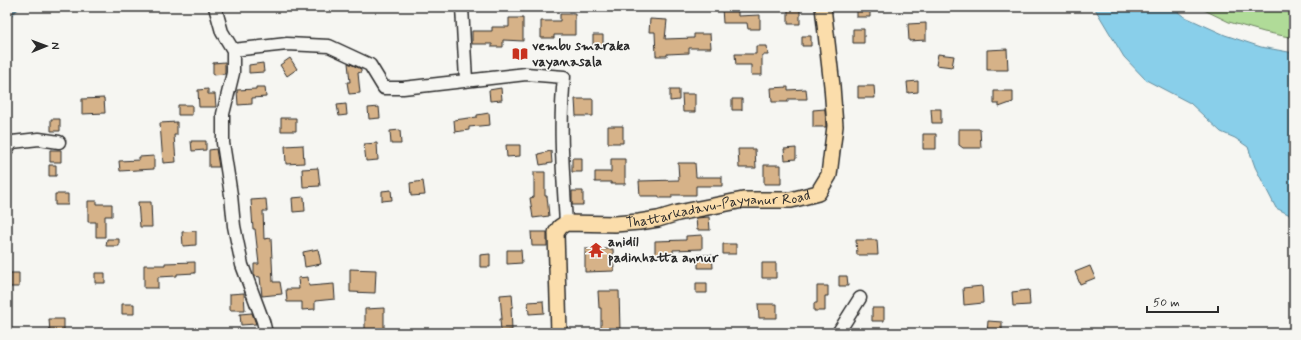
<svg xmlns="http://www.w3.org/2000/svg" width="1301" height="340" font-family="Mynerve,sans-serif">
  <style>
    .green { fill: #b0db98; stroke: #6e8362 }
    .water { fill: #89cfea; stroke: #638d9e }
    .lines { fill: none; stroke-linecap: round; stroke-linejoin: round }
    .stream { stroke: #638d9e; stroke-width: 3 }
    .building { fill: #d6b288; stroke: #2b2b2b }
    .minor-casing { stroke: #2b2b2b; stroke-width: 15 }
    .major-casing { stroke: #2b2b2b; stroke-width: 18 }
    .minor { stroke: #f6f6f2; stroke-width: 12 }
    .major { stroke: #fbddab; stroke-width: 15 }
    .labels { text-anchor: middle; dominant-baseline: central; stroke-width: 3.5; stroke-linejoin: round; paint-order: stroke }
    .poi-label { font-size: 14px; font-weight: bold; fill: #2b2b2b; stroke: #f6f6f2; text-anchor: start }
    .street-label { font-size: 14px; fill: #2b2b2b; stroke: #f6f6f2 }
  </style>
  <rect width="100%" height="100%" fill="#f6f6f2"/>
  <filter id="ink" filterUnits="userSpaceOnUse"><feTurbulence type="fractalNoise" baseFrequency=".025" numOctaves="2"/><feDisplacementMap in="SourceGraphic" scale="8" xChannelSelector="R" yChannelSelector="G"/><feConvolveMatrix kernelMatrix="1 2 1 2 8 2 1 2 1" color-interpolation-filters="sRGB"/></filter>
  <g filter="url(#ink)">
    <!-- green -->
    <path class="green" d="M1198 7H1294V38L1264 32 1229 22Z"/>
    <!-- water -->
    <path class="water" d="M1094 7H1172L1183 16 1225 35 1261 47 1294 53V217L1276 208 1255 167 1248 147 1235 138 1221 132 1190 103 1146 80 1124 57Z"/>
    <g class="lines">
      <!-- stream -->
      <path class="stream" d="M7 18 19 7"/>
    </g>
    <!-- building -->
    <path class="building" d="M738 7V16L760 15V29H748L747 23H723L722 8Z
      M857 7H870V17H857Z
      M788 9H800V24H788Z
      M560 14H575V35H554V38H541V21H560Z
      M509 18H523V41L503 40V47H492V44H472V31H492V27H509Z
      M650 19 667 20 665 39 694 38V34H710L711 48H689V53L667 54V56H656L655 32H649Z
      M926 23V40L909 41 908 24Z
      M853 29H864V43H853Z
      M593 35H603V49H593Z
      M802 36H811V46H802Z
      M756 46H767L768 55H762V75H751V65H736L735 54H756Z
      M1007 49 1008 70H987V50Z
      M938 54 954 56 952 67 936 65Z
      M290 58 297 69 287 76 280 65Z
      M225 62V74L213 75V63Z
      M263 63 264 72 249 73V65Z
      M348 63 361 69V72L358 73 360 93 349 94 347 82H350Z
      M918 81V92L908 93 907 82Z
      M858 86H874L875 98H858Z
      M256 87H265L266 97 252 98V104L238 105 237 90 256 89Z
      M788 87V90L806 89 807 99H788V102H772L771 88Z
      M501 88 502 100 490 101 489 90Z
      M208 89V94H215L216 107H199L198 90Z
      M670 90H679V100L670 101Z
      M994 91H1013V102L999 107V104H994Z
      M682 94H695V112H683Z
      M104 98 105 113 82 114V99Z
      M575 99H593V116H576Z
      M732 99H742V110H732Z
      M346 104 347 115 339 116 337 105Z
      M178 105H192V115H178Z
      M379 107 380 118 369 119 368 108Z
      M825 109 826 127H813V110Z
      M931 109H941V123H932Z
      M489 113 490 125 469 127V130L455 132 454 120 477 117V115Z
      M281 118H296V131H281Z
      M51 119H60V131H51Z
      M177 122V135H174L176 162 163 163 160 123Z
      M608 126H623V143H608Z
      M959 129H980L981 148H963L959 145Z
      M400 130 401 144H391L390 131Z
      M923 134H936V149H923Z
      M191 141H206V150L192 151Z
      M377 143 378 160 366 161 364 144Z
      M303 145 304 163 286 164 285 146Z
      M506 145H520V156L507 157Z
      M796 148V159L785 160 784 149Z
      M216 149 219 167H209V150Z
      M738 149H755L756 168H739Z
      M50 150H61V162H50Z
      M551 151 552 163 540 165 538 154Z
      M154 156V169L120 171 119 161 139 160V157Z
      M572 158H582V172H572Z
      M611 159H625V184H611V182H595V172H611Z
      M678 163H695L696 177H722V186H696V195H672V198H659V196H640L639 181 679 180Z
      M49 165H56V176H49Z
      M764 165H781V184H764Z
      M318 168 320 186 303 187 302 169Z
      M534 172H545V196H547L549 216 533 218 530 198 534 197Z
      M423 181 425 195 411 196 410 183Z
      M391 190 392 200 382 201V191Z
      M572 191H583V205H572Z
      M55 194H68V205H55Z
      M304 197 305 211 293 212 292 198Z
      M266 199 267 211H263L264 239 271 238 273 282H280L282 294 262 296 260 277 254 276V264H259L255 229H253L251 200Z
      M88 201H97V204H112V216H105V237H96V222H88Z
      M138 202H151L152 227H140Z
      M709 217 710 230H697L696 218Z
      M196 231V245L183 246 182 232Z
      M531 232H547V246H532Z
      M702 235V249L673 250V256H655V241L686 240V236Z
      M107 239H119V246H106Z
      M856 240H877L878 255H857Z
      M723 244H736V254H723Z
      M318 249 321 264 305 267 303 252Z
      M585 249H613L614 271 585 272Z
      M507 250H521L522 263 507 264Z
      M490 254V267H480V255Z
      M698 255H712L713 268H698Z
      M195 262V273L177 274V276L158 277V288H144V265H165V263Z
      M762 263H776V278H762Z
      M1090 266 1095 278 1080 284 1075 272Z
      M350 269 376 270 375 293 350 292Z
      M8 273H19V287H8Z
      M95 273H105V283H95Z
      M839 276H847L848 286H839Z
      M308 277 309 286 334 284 335 299 315 301V309L302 310V302H287L286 289H299L298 278Z
      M696 283H707V293H696Z
      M817 286H828V296H825V311H814V303H817Z
      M982 286 983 303 964 305 963 288Z
      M1029 290 1030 305 1013 306 1012 292Z
      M598 291H619L620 331 601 332V308H599Z
      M244 293 245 310H230V294Z
      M512 294 513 307H511L512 330 501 331 500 319H502L500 295Z
      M543 301 544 313 529 314 528 302Z
      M122 304H134V314H122Z
      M758 304H777V318H759Z
      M384 308V333H365V309Z
      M872 308H884V321H872Z
      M252 313 256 324 241 325 240 314Z
      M49 319H64V333H50Z
      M988 321 1002 322V333H987Z"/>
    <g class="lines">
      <defs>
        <path id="minor" d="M215 7 222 32 233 50 287 44 329 46 370 65 384 88H403L526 74 564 77C559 125 563 174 566 223
          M462 7 466 80
          M233 50V73L223 114V143L231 195 234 226 242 265 263 321 266 333
          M7 149 12 142 39 139 59 142
          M838 333 860 298"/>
        <g id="major">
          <path id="s1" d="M559 333 556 233 560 227 566 223 615 224 639 222 658 219 678 213 743 200H791L818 193 829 175 835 126 832 86 823 7"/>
        </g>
      </defs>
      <!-- minor casing -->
      <use href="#minor" class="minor-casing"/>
      <!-- major casing -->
      <use href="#major" class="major-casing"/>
      <!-- minor -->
      <use href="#minor" class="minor"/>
      <!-- major -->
      <use href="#major" class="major"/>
    </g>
  </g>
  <!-- icons -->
  <defs>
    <symbol id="library-bare" viewBox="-9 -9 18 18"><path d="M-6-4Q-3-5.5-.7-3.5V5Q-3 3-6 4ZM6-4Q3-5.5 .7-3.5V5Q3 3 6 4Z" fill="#c8321e" stroke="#f6f6f2" stroke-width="2.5" paint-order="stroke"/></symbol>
    <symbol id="temple-bare" viewBox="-9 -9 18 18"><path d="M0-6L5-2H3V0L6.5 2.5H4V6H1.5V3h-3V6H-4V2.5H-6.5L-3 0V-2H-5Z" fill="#c8321e" stroke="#f6f6f2" stroke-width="2.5" paint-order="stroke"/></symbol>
  </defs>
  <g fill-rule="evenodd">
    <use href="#library-bare" x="509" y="43" width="22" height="22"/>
    <use href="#temple-bare" x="585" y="239" width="22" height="22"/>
  </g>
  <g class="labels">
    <!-- poi labels -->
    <g class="poi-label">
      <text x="532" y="46">vembu smaraka<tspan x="532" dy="16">vayanasala</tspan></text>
      <text x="608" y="242">anidil<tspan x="608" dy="16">padinhatta annur</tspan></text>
    </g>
    <!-- street labels -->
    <g class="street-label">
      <text stroke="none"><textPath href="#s1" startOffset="268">Thattarkadavu-Payyanur Road</textPath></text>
    </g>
  </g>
  <!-- margin -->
  <rect width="1301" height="340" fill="none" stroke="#f6f6f2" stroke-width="24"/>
  <rect x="12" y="12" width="1277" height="316" fill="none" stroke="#2b2b2b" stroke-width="1.5" filter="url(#ink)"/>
  <!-- north arrow -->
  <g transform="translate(46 46) rotate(89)" stroke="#f6f6f2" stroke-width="3" paint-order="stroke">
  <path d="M0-3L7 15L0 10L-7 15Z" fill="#2b2b2b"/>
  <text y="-6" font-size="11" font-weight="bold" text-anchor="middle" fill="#2b2b2b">N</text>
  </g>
  <!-- scale -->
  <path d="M1147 306v6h71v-6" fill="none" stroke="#2b2b2b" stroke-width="2"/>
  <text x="1153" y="306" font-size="12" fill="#2b2b2b" stroke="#f6f6f2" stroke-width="3" paint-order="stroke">50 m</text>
</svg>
